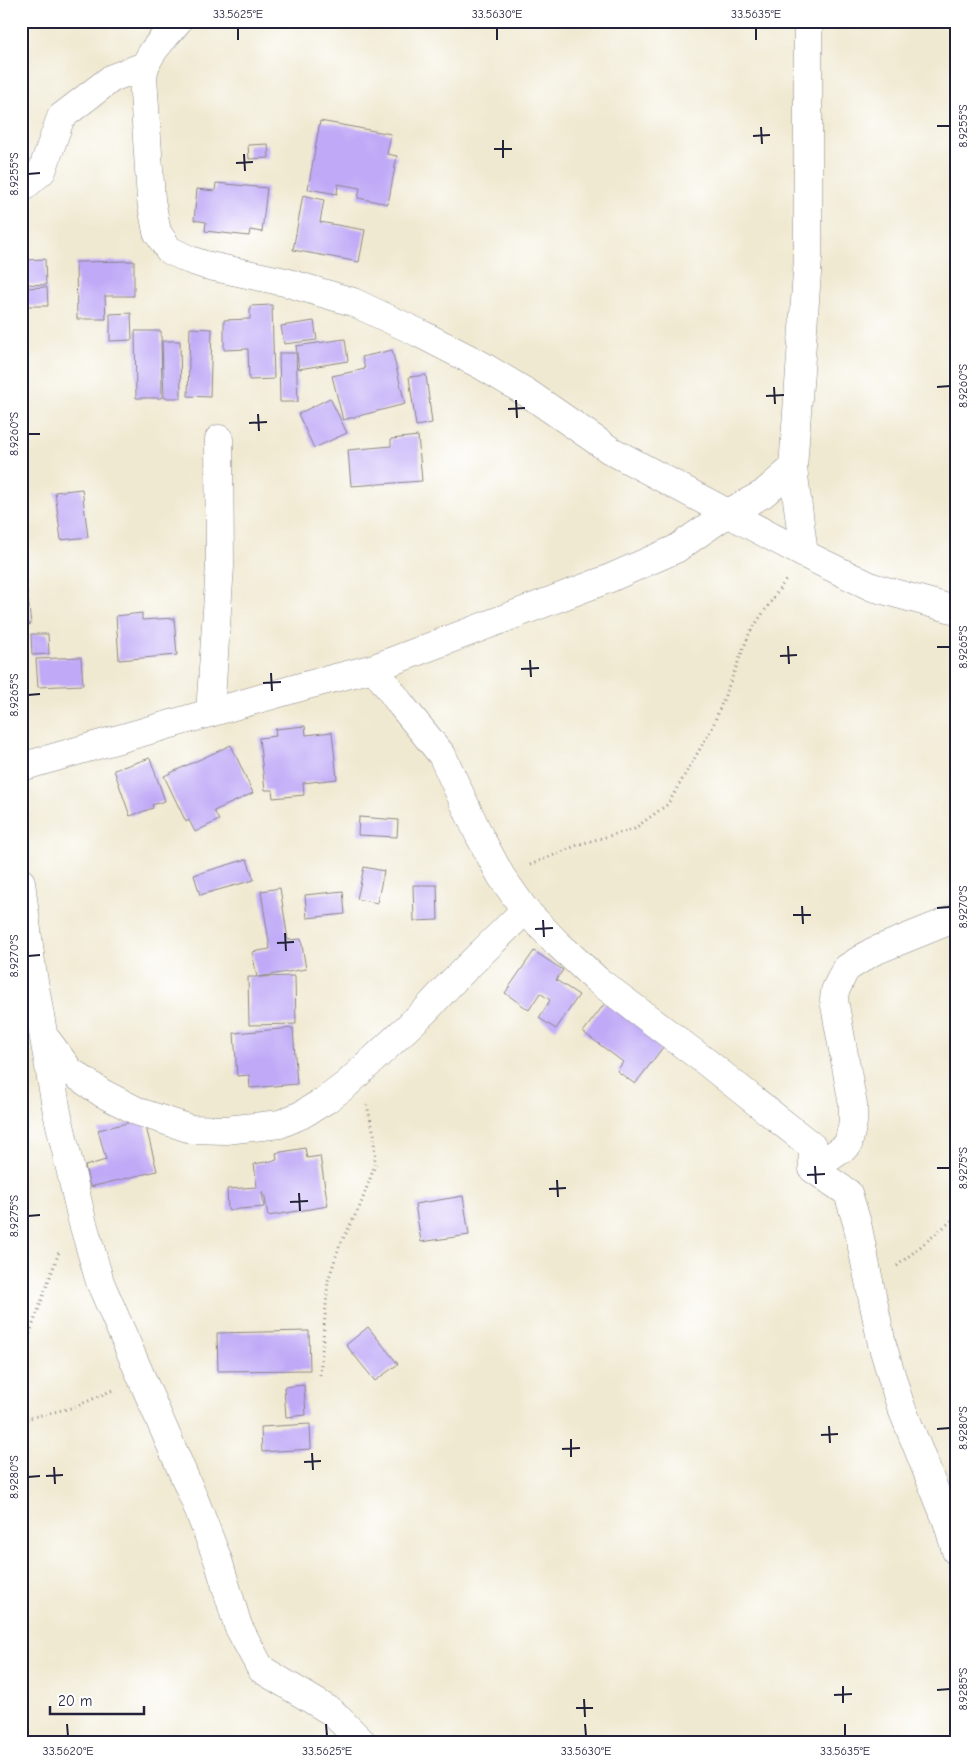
<svg xmlns="http://www.w3.org/2000/svg" width="977" height="1764" font-family="'Comic Neue',sans-serif">
  <style>
    .building { fill: #c0aaf7 }
    .lines { fill: none; stroke-linecap: round; stroke-linejoin: round }
    .minor-casing { stroke: #898686; stroke-width: 29 }
    .path { stroke: #898686; stroke-width: 3; stroke-dasharray: 1 4; stroke-linecap: butt }
    .minor { stroke: #fff; stroke-width: 28 }
    .ticks { fill: none; stroke: #22223b; stroke-width: 2 }
    .neatline { fill: none; stroke: #22223b; stroke-width: 2 }
    .ticks-label { font-size: 12px; text-anchor: middle; fill: #22223b }
  </style>
  <rect width="100%" height="100%" fill="#fff"/>
  <filter id="ink" filterUnits="userSpaceOnUse"><feTurbulence type="fractalNoise" baseFrequency=".02" numOctaves="2"/><feDisplacementMap in="SourceGraphic" scale="10" xChannelSelector="R" yChannelSelector="G"/><feConvolveMatrix kernelMatrix="1 2 1 2 8 2 1 2 1" color-interpolation-filters="sRGB"/></filter>
  <filter id="wash" filterUnits="userSpaceOnUse"><feTurbulence type="fractalNoise" baseFrequency=".0096" numOctaves="4" result="noise"/><feDisplacementMap in="SourceGraphic" scale="20" xChannelSelector="R" yChannelSelector="G"/><feGaussianBlur stdDeviation="1.12" result="paint"/><feColorMatrix in="noise" values="0 0 0 0 0 0 0 0 0 0 0 0 0 0 0 0 0 1.4 0 .05"/><feComposite in="paint" operator="in"/></filter>
  <g filter="url(#wash)">
    <rect width="100%" height="100%" fill="#f0e9d1"/>
    <g id="blocks">
      <!-- building -->
      <path class="building" d="M320 121 391 134 387 154 397 156 388 204 358 198 360 188 338 184 337 194 308 189Z
        M268 144 269 158 249 159 248 145Z
        M216 183 267 188 262 232 250 230 249 236 205 231 206 222 194 220 197 189 215 191Z
        M303 195 324 200 320 222 365 230 359 262 293 250Z
        M21 246H25L23 276H21Z
        M45 259 46 285 26 284 25 260Z
        M134 261V296H105L106 319H77L76 262Z
        M47 287 48 306H24V288Z
        M272 305 274 379 249 380 248 349 224 350V320L250 319V306Z
        M131 313 132 340 110 341V314Z
        M314 321 317 340 284 344 281 326Z
        M190 328 212 329 210 397 188 396Z
        M135 331H161L162 398H136Z
        M345 339 348 361 299 369 296 346Z
        M162 341H180L181 398H164Z
        M392 350 405 404 343 420 332 376 365 369 362 357Z
        M279 353H296L298 402H280Z
        M426 375 432 423 416 426 409 377Z
        M330 398 347 433 314 448 298 414Z
        M418 436 422 481 351 486 348 450 391 446V439Z
        M82 489 88 537 61 540 55 492Z
        M24 566 31 624 21 626V567Z
        M142 613V620L174 618 177 655 119 660 116 616Z
        M31 634H48L49 654 32 655Z
        M81 657 83 685 38 687 36 659Z
        M305 726 306 735 332 732 337 779 303 783 304 795 273 798 272 790H265L259 738 276 736 275 729Z
        M231 745 253 793 214 811 219 820 195 832 189 820 186 822 164 776Z
        M150 758 165 801 152 805 153 808 130 816 114 770Z
        M359 817 398 820 397 837 358 835Z
        M247 859 254 880 200 895 194 875Z
        M364 867 384 871 377 903 357 899Z
        M413 885H437L438 920 414 921Z
        M280 888 288 940 301 939 306 969 258 977 295 976 296 1024 249 1025 248 977H257L252 952 270 949 261 891Z
        M343 891 345 914 307 918 305 895Z
        M534 951 563 970 556 980 579 995 556 1029 539 1018 550 1000 540 993 529 1010 505 993Z
        M609 998 667 1042 635 1084 617 1071 623 1062 583 1032Z
        M293 1028 297 1084 250 1088 249 1075 237 1076 234 1033Z
        M144 1119 157 1171 90 1187 85 1166 106 1160 98 1130Z
        M305 1148 307 1158 320 1156 328 1206 268 1216 264 1192H262L264 1207 228 1210 227 1189 257 1187 254 1164 277 1160 276 1153Z
        M463 1196 469 1235 421 1242 415 1204Z
        M368 1327 398 1364 375 1381 346 1345Z
        M309 1331 310 1370 218 1371 217 1333Z
        M304 1385 306 1415 286 1417 284 1387Z
        M310 1424 311 1449 262 1452 261 1427Z"/>
    </g>
  </g>
  <g filter="url(#ink)">
    <use href="#blocks" fill-opacity="0" stroke="#898686" stroke-width="1"/>
    <g class="lines">
      <defs>
        <path id="minor" d="M178 21C164 39 145 54 143 77L151 200 157 232 169 250 190 260 205 265 285 282 353 302 419 333 481 365 529 394 610 450 804 554 872 587 956 610
          M21 189 42 171 61 117 112 78 144 66
          M804 554 793 468 808 259V21
          M374 668 402 706 442 755 479 835 501 876 525 910 557 943 597 980 705 1061 813 1147V1169L848 1193 857 1223 882 1344 900 1404 947 1521 956 1551
          M210 713 220 566 219 439
          M21 767 304 686 374 668 608 579 676 549 728 513 763 494 793 468
          M21 882 32 970 57 1112 82 1220 100 1282 195 1501 218 1560 238 1626 261 1669 332 1712 363 1743
          M47 1040 70 1071 102 1093 139 1112 191 1129 226 1130 280 1124 301 1115 326 1100 347 1084 425 1011 451 983 525 910
          M813 1169 848 1145 853 1122V1105L834 1000 835 991 843 974 847 968 872 952 956 918"/>
      </defs>
      <!-- minor casing -->
      <use href="#minor" class="minor-casing"/>
      <!-- path -->
      <path class="path" d="M530 865 580 844 634 829 668 804 712 728 750 632 787 578
        M897 1266 956 1217
        M320 1375 328 1281 339 1247 360 1206 375 1165 374 1134 367 1105
        M21 1403 28 1338 59 1252
        M21 1420 75 1407 115 1389
        M21 1459 27 1419"/>
      <!-- minor -->
      <use href="#minor" class="minor"/>
    </g>
  </g>
  <!-- ticks -->
  <path class="ticks" d="M238 28V40M497 28V40M756 28V40M937 126H950M761 127 762 144M753 136 770 135M503 140V158M494 149H512M244 154 245 171M236 163 253 162M28 174 40 173M774 387 775 404M937 387 950 386M766 396 784 395M516 400 517 418M508 409 525 408M258 414 259 431M249 423 267 422M28 434H40M788 646 789 664M937 647H950M780 656 797 655M530 660 531 677M521 669 539 668M271 673 272 691M263 683 281 682M28 695 40 694M802 906 803 924M937 908 950 907M793 915H811M543 920 544 937M535 929 553 928M285 933 286 951M277 943 294 942M28 956 40 955M815 1166 816 1184M937 1168H950M807 1175 825 1174M557 1180 558 1197M549 1189 566 1188M299 1193 300 1211M290 1202 308 1201M28 1216 40 1215M829 1426 830 1443M937 1429 950 1428M821 1435 838 1434M571 1439V1457M562 1449 580 1448M312 1453 313 1470M304 1462 321 1461M54 1467 55 1484M46 1476 63 1475M28 1477 40 1476M843 1686V1703M937 1690 950 1689M834 1695 852 1694M584 1699 585 1717M576 1708H593M67 1724 68 1736M326 1724 327 1736M585 1724 586 1736M845 1724V1736"/>
  <!-- margin -->
  <rect width="977" height="1764" fill="none" stroke="#fff" stroke-width="55"/>
  <!-- scale -->
  <path d="M50 1706v8h94v-8" fill="none" stroke="#22223b" stroke-width="2.5"/>
  <text x="58" y="1706" font-size="15" fill="#22223b" stroke="#ffffff" stroke-width="4" paint-order="stroke">20 m</text>
  <rect x="28" y="28" width="922" height="1708" class="neatline"/>
  <g class="ticks-label">
    <text x="238" y="18">33.5625°E</text>
    <text x="497" y="18">33.5630°E</text>
    <text x="756" y="18">33.5635°E</text>
    <text transform="translate(963 126) rotate(-90)" y="4">8.9255°S</text>
    <text transform="translate(14 174) rotate(-90)" y="4">8.9255°S</text>
    <text transform="translate(963 386) rotate(-90)" y="4">8.9260°S</text>
    <text transform="translate(14 434) rotate(-90)" y="4">8.9260°S</text>
    <text transform="translate(963 647) rotate(-90)" y="4">8.9265°S</text>
    <text transform="translate(14 695) rotate(-90)" y="4">8.9265°S</text>
    <text transform="translate(963 907) rotate(-90)" y="4">8.9270°S</text>
    <text transform="translate(14 956) rotate(-90)" y="4">8.9270°S</text>
    <text transform="translate(963 1168) rotate(-90)" y="4">8.9275°S</text>
    <text transform="translate(14 1216) rotate(-90)" y="4">8.9275°S</text>
    <text transform="translate(963 1428) rotate(-90)" y="4">8.9280°S</text>
    <text transform="translate(14 1477) rotate(-90)" y="4">8.9280°S</text>
    <text transform="translate(963 1689) rotate(-90)" y="4">8.9285°S</text>
    <text x="68" y="1755">33.5620°E</text>
    <text x="327" y="1755">33.5625°E</text>
    <text x="586" y="1755">33.5630°E</text>
    <text x="845" y="1755">33.5635°E</text>
  </g>
</svg>
